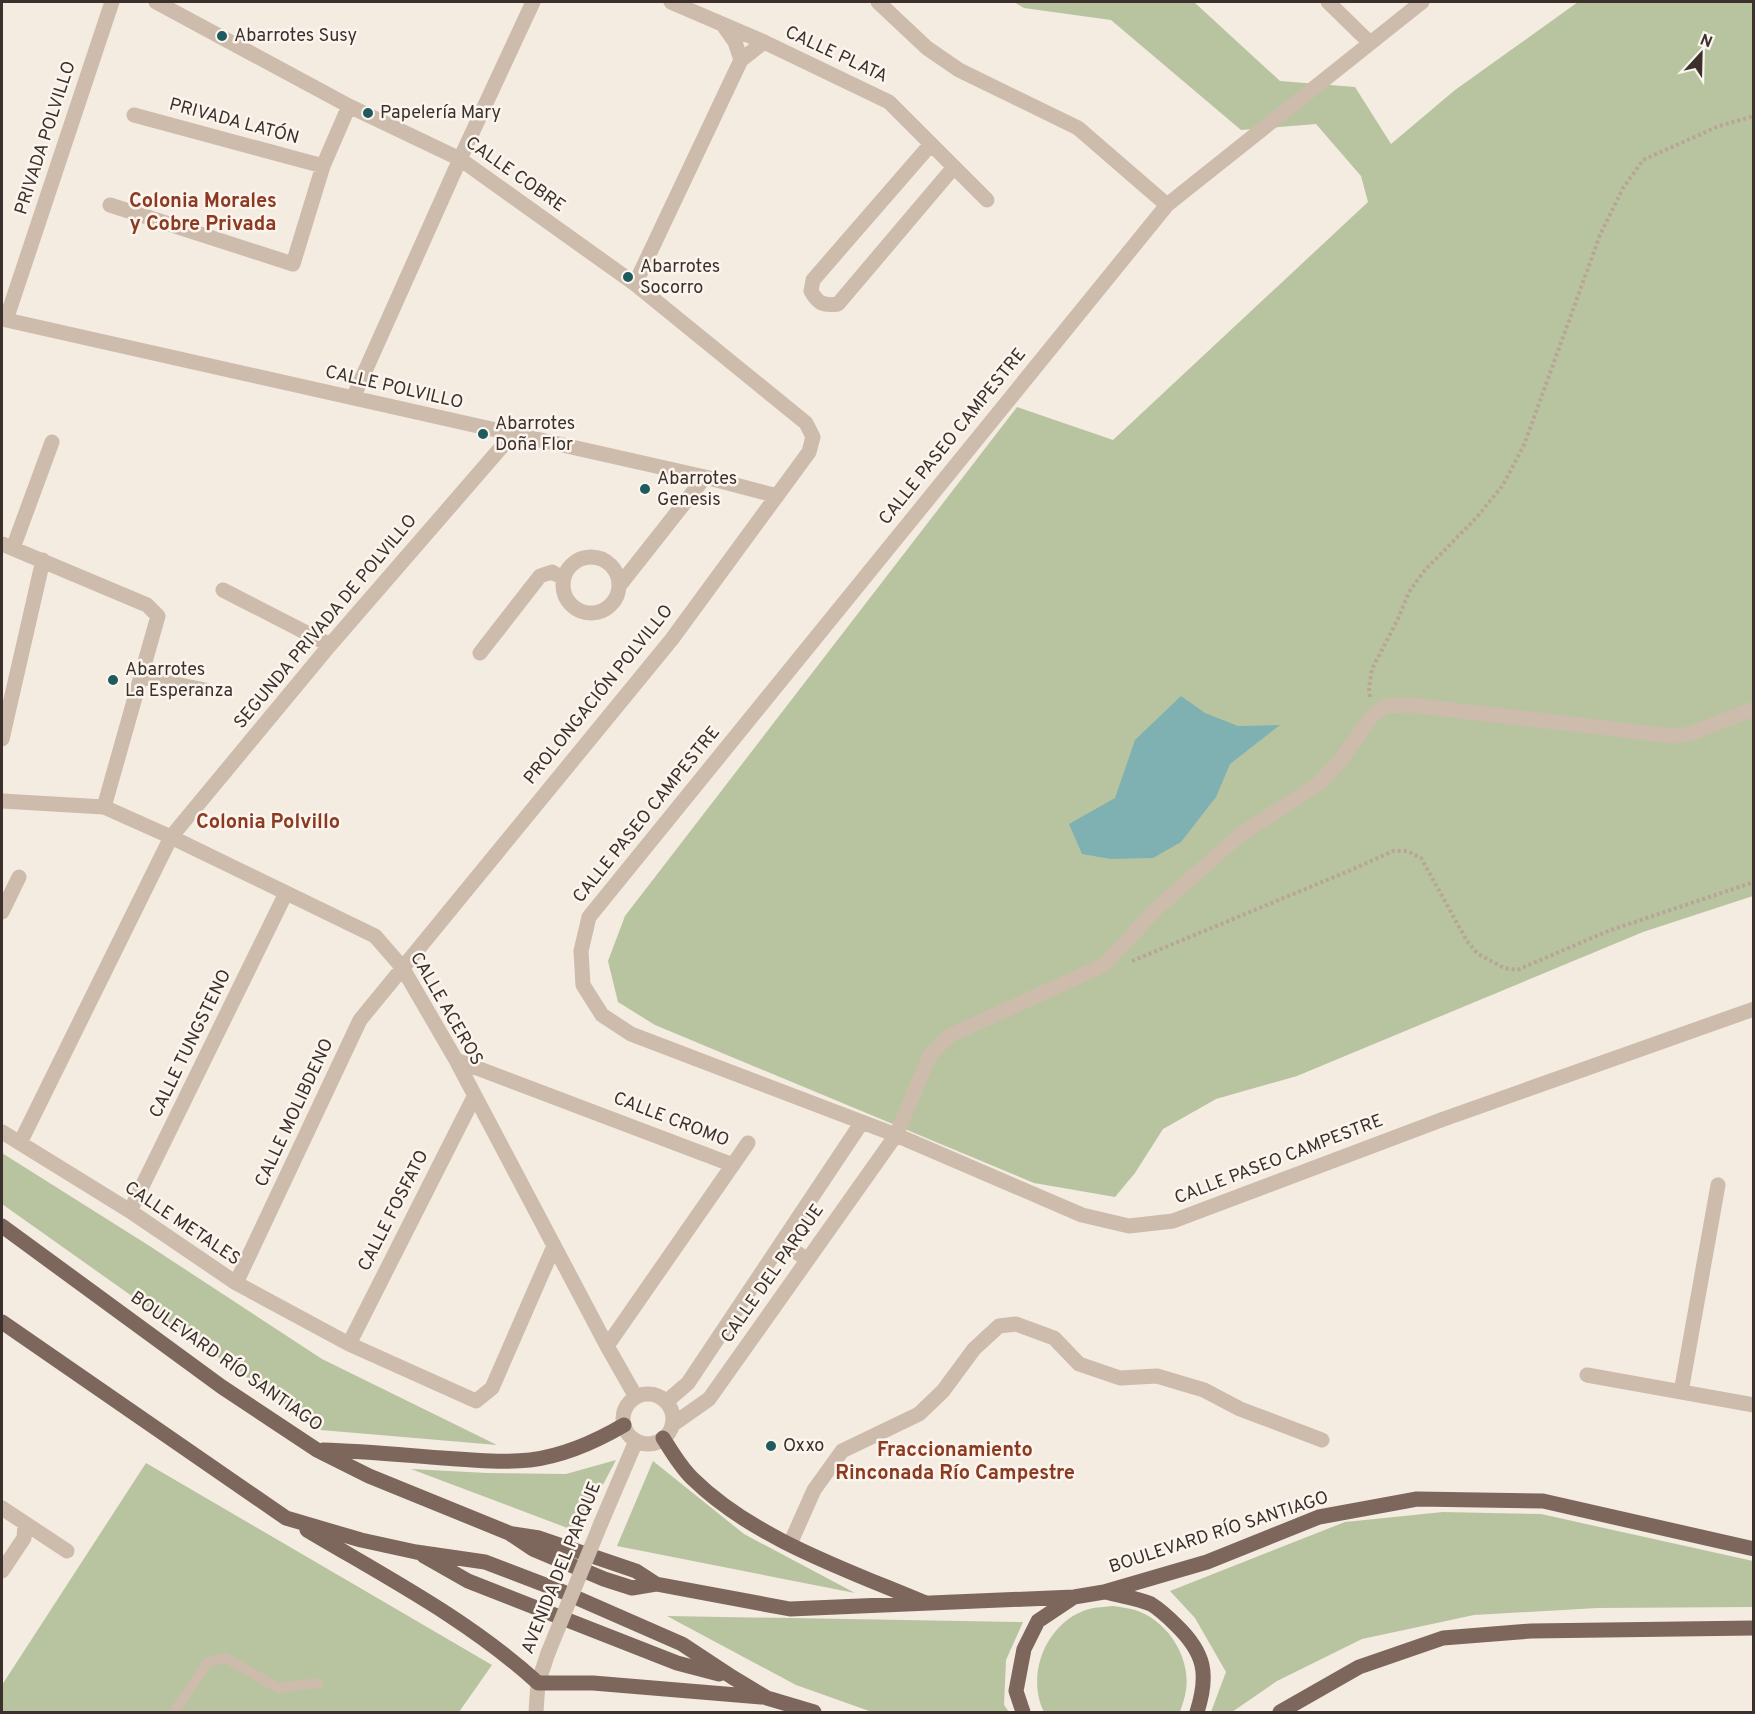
<svg xmlns="http://www.w3.org/2000/svg" width="1755" height="1714" font-family="Overpass,sans-serif">
  <style>
    .green { fill: #b8c4a0 }
    .water { fill: #7fb0b2 }
    .lines { fill: none; stroke-linecap: round; stroke-linejoin: round }
    .path { stroke: #b9a596; stroke-width: 4; stroke-dasharray: 3 3; stroke-linecap: butt }
    .lane { stroke: #cdbbac; stroke-width: 10 }
    .street { stroke: #cdbbac; stroke-width: 15 }
    .primary { stroke: #7d675c; stroke-width: 15 }
    .street-bridge { stroke: #cdbbac; stroke-width: 15 }
    .poi-dot { fill: #1f5a5e; stroke: #fbf5ee; stroke-width: 2 }
    .labels { text-anchor: middle; dominant-baseline: central; stroke-width: 5; stroke-linejoin: round; paint-order: stroke }
    .poi-label { font-size: 18px; fill: #3b302b; stroke: #fbf5ee; text-anchor: start }
    .street-label { font-size: 18px; fill: #3b302b; stroke: #fbf5ee }
    .neighbourhood-label { font-size: 20px; font-weight: bold; fill: #8c3b22; stroke: #fbf5ee }
  </style>
  <rect width="100%" height="100%" fill="#f4ebe1"/>
  <!-- green -->
  <path class="green" d="M1014 2H1194L1280 81 1355 87 1391 144 1455 90 1578 2H1753V896L1643 932 1297 1076 1216 1099 1163 1129 1135 1173 1115 1197 1034 1183 655 1025 618 1002 608 961 625 916 1017 407 1113 440 1368 202 1361 176 1316 124 1241 130 1111 20 1024 8Z
    M2 1153 148 1245 322 1359 497 1445 321 1430 2 1204Z
    M616 1460 578 1532 411 1469 487 1473 566 1474Z
    M653 1461 744 1534 855 1593 617 1546Z
    M146 1463 492 1665 459 1712H2V1685Z
    M1443 1512 1541 1514 1753 1561V1607L1597 1608 1474 1615 1362 1639 1277 1681 1232 1712H1211L1226 1672 1195 1618 1170 1591 1345 1522Z
    M1113 1606C1120 1607 1128 1608 1135 1610 1167 1620 1191 1657 1186 1690 1185 1698 1182 1705 1180 1712H1044C1025 1674 1047 1621 1089 1609 1097 1607 1105 1607 1113 1606Z
    M667 1616 1023 1622 1006 1660 1004 1705 1009 1712H872L796 1685Z"/>
  <!-- water -->
  <path class="water" d="M1181 696 1205 713 1238 726 1280 725 1230 764 1216 797 1181 842 1153 858 1111 859 1082 854 1069 824 1115 798 1135 740Z"/>
  <g class="lines">
    <!-- path -->
    <path class="path" d="M1370 697 1369 688 1372 669 1398 619 1409 592 1425 570 1477 517 1503 485 1524 445 1600 235 1623 188 1643 160 1719 126 1754 116
      M1132 961 1351 870 1393 851H1407L1421 858 1467 941 1478 954 1504 968 1517 970 1608 931 1754 882"/>
    <!-- lane -->
    <path class="lane" d="M174 1712 208 1662 226 1658 278 1688 318 1683"/>
    <!-- street -->
    <path class="street" d="M156 2 349 106 460 159 635 284 806 423 813 437 809 452 672 639 360 1020 236 1283
      M671 2 764 42 889 102 987 200
      M878 2 927 48 959 70 1078 128 1167 205
      M1328 2 1369 42
      M1422 2 1167 205 589 917 581 951 583 985 602 1015 631 1034 896 1135 1082 1215 1129 1226 1173 1221 1441 1120 1754 1009
      M723 25 735 42 741 60
      M134 115 323 166
      M931 144 813 280 811 291C818 304 824 306 838 304L954 167
      M110 205 293 264 323 166 349 106
      M635 284 741 60 764 42
      M2 319 705 477 777 496
      M6 320 112 2
      M353 398 460 159 533 2
      M2 544 147 605 158 616 104 807
      M13 548 52 442
      M563 585a28 28 0 1 1 56 0a28 28 0 1 1-56 0Z
      M619 586 705 477
      M223 590 330 645
      M480 653 540 576 552 572 563 578
      M141 677 205 690
      M2 739 43 560
      M2 801 104 807 171 837 375 936 402 967 456 1060 607 1346 636 1397
      M2 912 19 877
      M456 1060 733 1165
      M2 1132 130 1211 236 1283 349 1344 476 1401 492 1388 554 1246
      M20 1143 171 837 330 645 512 435
      M130 1211 286 893
      M782 1242 806 1259
      M349 1344 474 1097
      M607 1346 748 1143
      M1587 1375 1754 1405
      M1681 1392 1718 1185
      M623 1419a25 25 0 1 1 50 0a25 25 0 1 1-50 0Z
      M666 1402 688 1383 862 1122
      M672 1425 709 1399 896 1135 930 1055 949 1036 1104 965 1155 910 1240 835 1318 784 1340 761 1372 716 1386 706 1411 705 1673 736 1689 734 1754 709
      M2 1508 67 1551
      M601 1523 636 1441
      M790 1544 814 1490 842 1451 919 1414 943 1391 974 1349 999 1326 1016 1324 1054 1338 1079 1364 1120 1378 1157 1376 1204 1390 1240 1409 1322 1440
      M2 1571 24 1538 25 1524
      M536 1712 538 1683 548 1653"/>
    <!-- primary -->
    <path class="primary" d="M2 1226 222 1387 317 1450 369 1476 509 1533 533 1549 604 1579 632 1588 656 1584 790 1609 1074 1597 1104 1592 1207 1562 1319 1517 1417 1499 1543 1501 1754 1549
      M2 1322 286 1518 361 1540 416 1552 485 1562 561 1591 682 1644 732 1677 767 1698 814 1712
      M663 1438C672 1452 681 1468 693 1479 753 1538 847 1570 923 1602
      M323 1450C363 1451 403 1455 443 1458 471 1460 501 1463 530 1460 563 1456 595 1442 624 1425
      M307 1530C386 1577 469 1620 538 1683H593L761 1697
      M513 1534 539 1538 636 1571 656 1584
      M424 1556 468 1581 677 1663 719 1674
      M1106 1592C1120 1596 1137 1598 1151 1604 1159 1609 1169 1618 1176 1625 1205 1653 1209 1674 1197 1712
      M1023 1712 1016 1691 1024 1649 1038 1621 1074 1597
      M1280 1712 1359 1667 1443 1638 1531 1631 1754 1628"/>
    <!-- street-bridge -->
    <path class="street-bridge" d="M548 1653 601 1523"/>
  </g>
  <!-- markers -->
  <g class="poi-dot">
    <circle cx="222" cy="36" r="6"/>
    <circle cx="368" cy="113" r="6"/>
    <circle cx="628" cy="277" r="6"/>
    <circle cx="483" cy="434" r="6"/>
    <circle cx="645" cy="489" r="6"/>
    <circle cx="113" cy="680" r="6"/>
    <circle cx="771" cy="1446" r="6"/>
  </g>
  <g class="labels">
    <!-- poi labels -->
    <g class="poi-label">
      <text x="234" y="36">Abarrotes Susy</text>
      <text x="380" y="113">Papelería Mary</text>
      <text x="640" y="267">Abarrotes<tspan x="640" dy="21">Socorro</tspan></text>
      <text x="495" y="424">Abarrotes<tspan x="495" dy="21">Doña Flor</tspan></text>
      <text x="657" y="479">Abarrotes<tspan x="657" dy="21">Genesis</tspan></text>
      <text x="125" y="670">Abarrotes<tspan x="125" dy="21">La Esperanza</tspan></text>
      <text x="783" y="1446">Oxxo</text>
    </g>
    <!-- street labels -->
    <g class="street-label">
      <text transform="translate(836 55) rotate(25)">CALLE PLATA</text>
      <text transform="translate(234 122) rotate(15)">PRIVADA LATÓN</text>
      <text transform="translate(46 138) rotate(-72)">PRIVADA POLVILLO</text>
      <text transform="translate(515 175) rotate(35)">CALLE COBRE</text>
      <text transform="translate(394 388) rotate(13)">CALLE POLVILLO</text>
      <text transform="translate(953 437) rotate(-51)">CALLE PASEO CAMPESTRE</text>
      <text transform="translate(326 622) rotate(-50)">SEGUNDA PRIVADA DE POLVILLO</text>
      <text transform="translate(599 695) rotate(-51)">PROLONGACIÓN POLVILLO</text>
      <text transform="translate(647 815) rotate(-51)">CALLE PASEO CAMPESTRE</text>
      <text transform="translate(446 1009) rotate(60)">CALLE ACEROS</text>
      <text transform="translate(191 1044) rotate(-64)">CALLE TUNGSTENO</text>
      <text transform="translate(295 1113) rotate(-65)">CALLE MOLIBDENO</text>
      <text transform="translate(671 1120) rotate(21)">CALLE CROMO</text>
      <text transform="translate(1279 1160) rotate(-21)">CALLE PASEO CAMPESTRE</text>
      <text transform="translate(394 1211) rotate(-63)">CALLE FOSFATO</text>
      <text transform="translate(182 1224) rotate(34)">CALLE METALES</text>
      <text transform="translate(773 1274) rotate(-55)">CALLE DEL PARQUE</text>
      <text transform="translate(226 1362) rotate(35)">BOULEVARD RÍO SANTIAGO</text>
      <text transform="translate(1219 1533) rotate(-18)">BOULEVARD RÍO SANTIAGO</text>
      <text transform="translate(562 1568) rotate(-68)">AVENIDA DEL PARQUE</text>
    </g>
    <!-- neighbourhood labels -->
    <g class="neighbourhood-label">
      <text x="203" y="202">Colonia Morales<tspan x="203" dy="23">y Cobre Privada</tspan></text>
      <text x="268" y="823">Colonia Polvillo</text>
      <text x="955" y="1451">Fraccionamiento<tspan x="955" dy="23">Rinconada Río Campestre</tspan></text>
    </g>
  </g>
  <!-- border -->
  <rect width="1755" height="1714" fill="none" stroke="#3b302b" stroke-width="6"/>
  <!-- north arrow -->
  <g transform="translate(1701 54) rotate(22)" stroke="#fbf5ee" stroke-width="4.5" paint-order="stroke">
  <path d="M0-4.5L10 22L0 15L-10 22Z" fill="#3b302b"/>
  <text y="-9" font-size="16" font-weight="bold" text-anchor="middle" fill="#3b302b">N</text>
  </g>
</svg>
